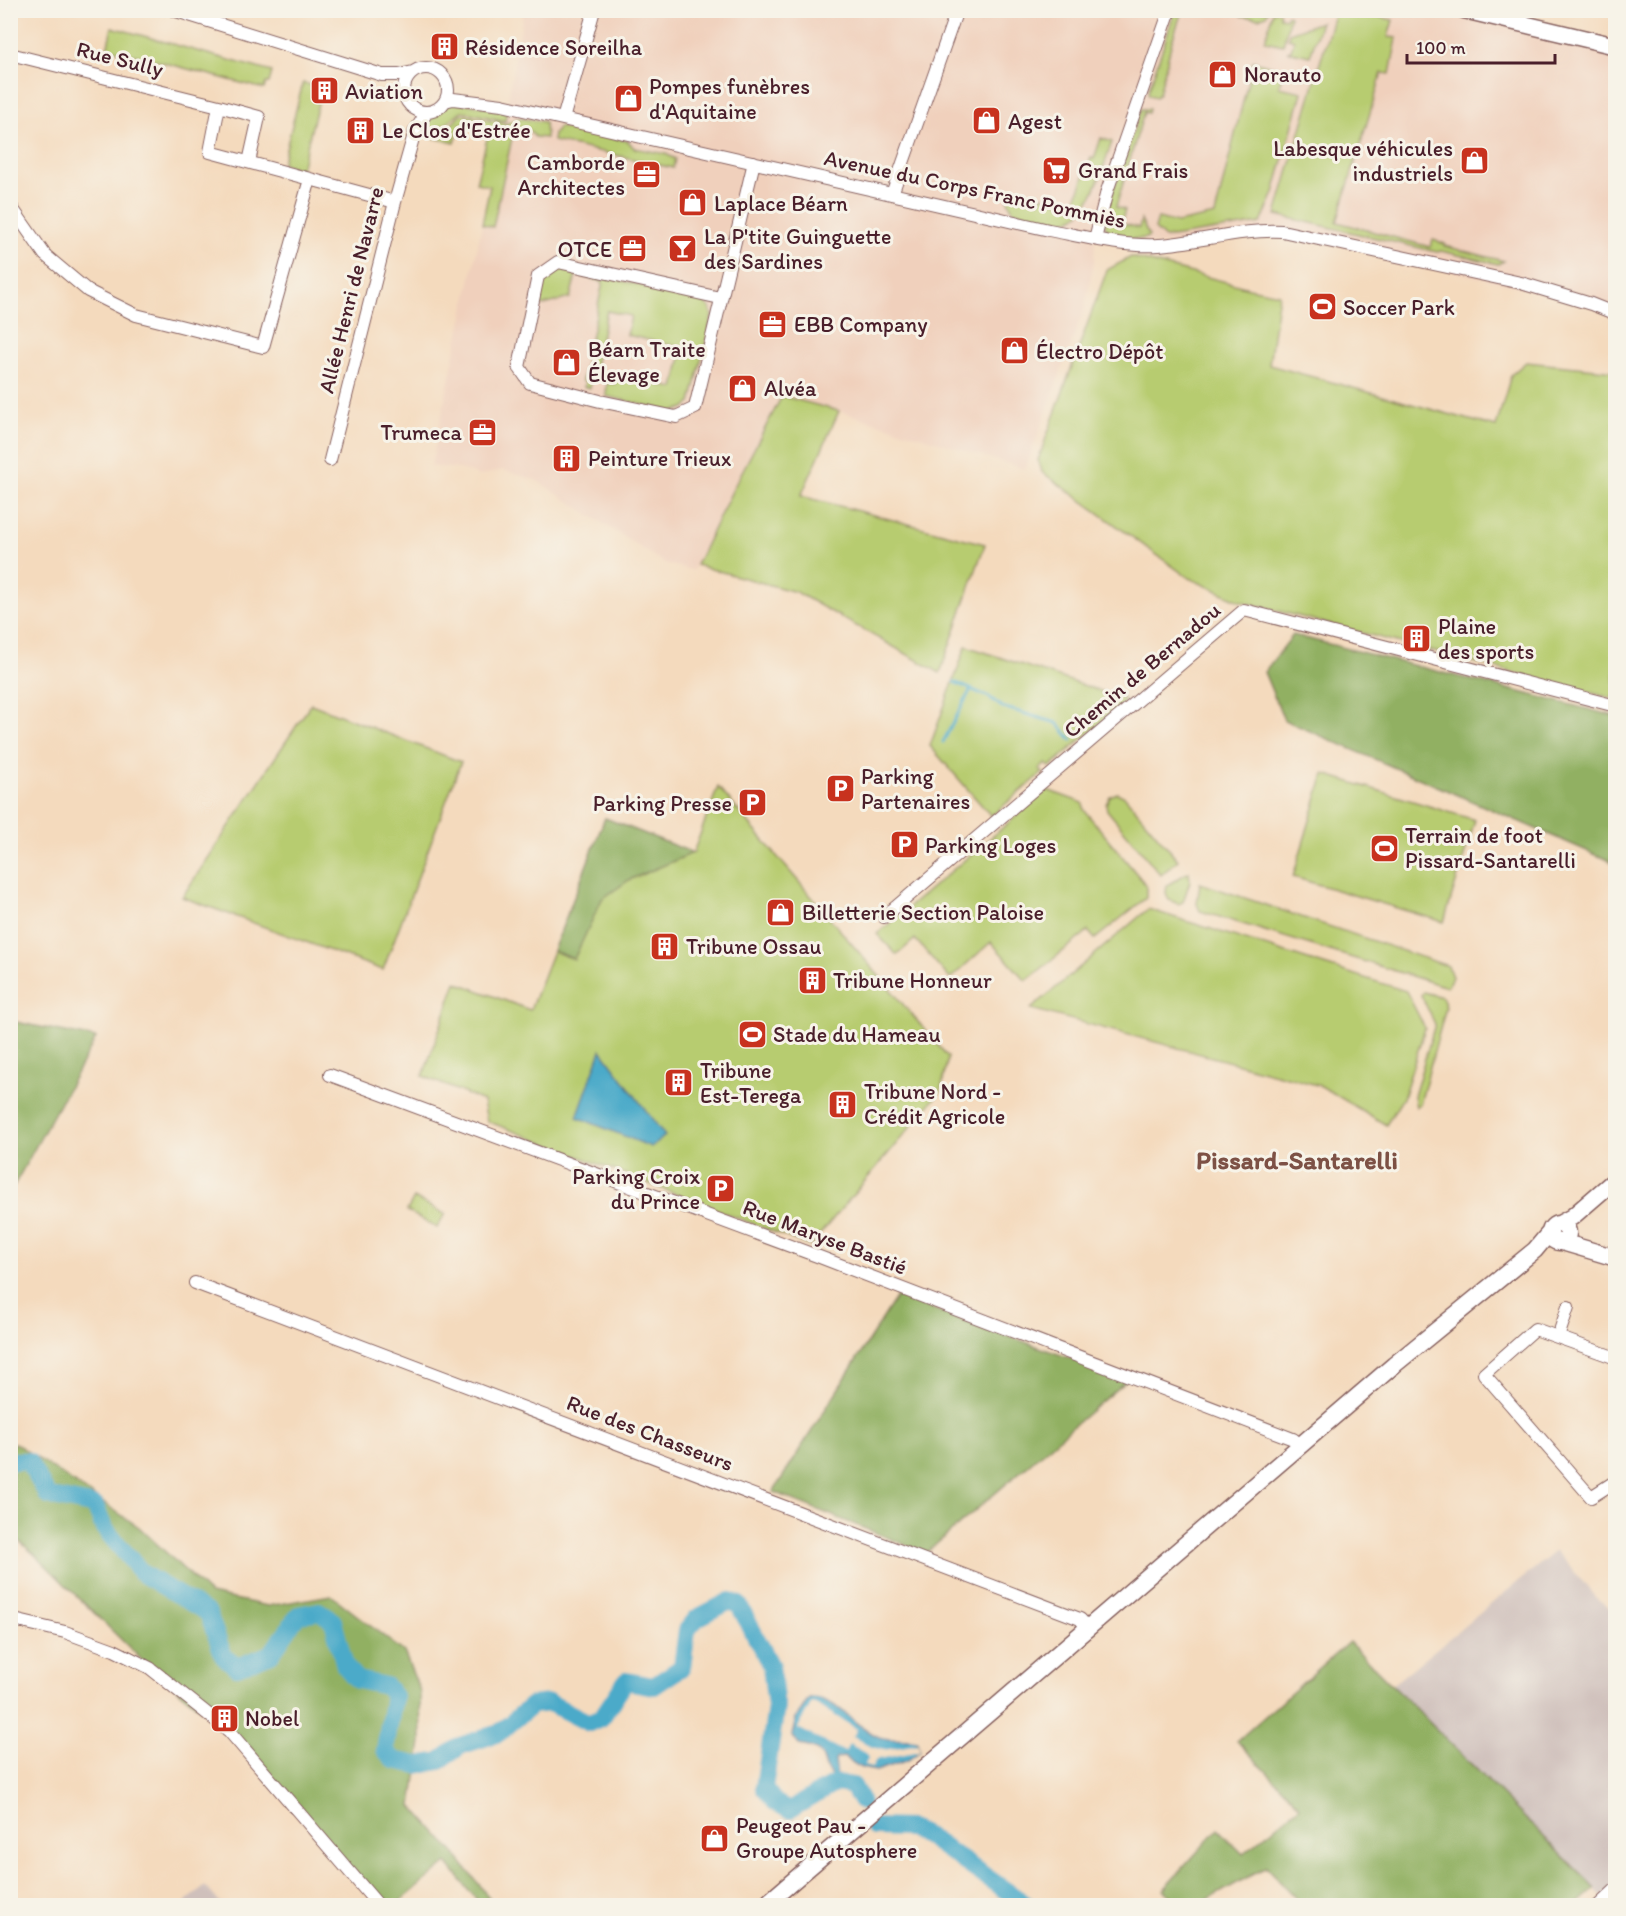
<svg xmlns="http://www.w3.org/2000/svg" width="1626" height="1916" font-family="Itim,sans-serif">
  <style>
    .built { fill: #f0d0bc }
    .industrial { fill: #cfc0bb }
    .green { fill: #b7cc70; stroke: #80764e; stroke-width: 1.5 }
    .forest { fill: #91b062; stroke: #6e6846; stroke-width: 1.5 }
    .water { fill: #4baac9; stroke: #4a647a; stroke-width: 1.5 }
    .pier { fill: #f4dabd }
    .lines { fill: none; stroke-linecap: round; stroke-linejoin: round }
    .stream { stroke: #4baac9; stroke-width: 3 }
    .river { stroke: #4baac9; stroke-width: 18 }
    .minor-casing { stroke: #86605e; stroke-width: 14 }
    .major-casing { stroke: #86605e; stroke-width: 19 }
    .minor { stroke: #fff; stroke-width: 12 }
    .major { stroke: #fff; stroke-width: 16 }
    .labels { text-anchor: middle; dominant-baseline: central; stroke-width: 6; stroke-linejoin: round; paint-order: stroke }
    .poi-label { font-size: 22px; fill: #4a1f2b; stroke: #f7f3e8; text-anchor: start }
    .street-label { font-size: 22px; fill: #4a1f2b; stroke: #f7f3e8 }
    .quarter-label { font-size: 26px; font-weight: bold; fill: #7d5145; stroke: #f7f3e8 }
  </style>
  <rect width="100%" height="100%" fill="#f7f3e8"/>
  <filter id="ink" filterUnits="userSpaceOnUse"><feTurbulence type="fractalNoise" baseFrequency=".0167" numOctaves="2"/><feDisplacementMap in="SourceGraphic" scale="12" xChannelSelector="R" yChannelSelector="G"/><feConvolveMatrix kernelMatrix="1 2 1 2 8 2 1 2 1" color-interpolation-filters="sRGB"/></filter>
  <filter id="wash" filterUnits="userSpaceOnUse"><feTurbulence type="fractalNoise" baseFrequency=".008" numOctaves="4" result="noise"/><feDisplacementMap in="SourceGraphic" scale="24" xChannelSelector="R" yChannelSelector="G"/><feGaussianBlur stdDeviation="1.35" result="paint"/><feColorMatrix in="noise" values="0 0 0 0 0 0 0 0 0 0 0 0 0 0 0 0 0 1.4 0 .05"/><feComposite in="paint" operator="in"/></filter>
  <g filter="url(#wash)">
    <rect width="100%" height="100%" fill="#f4dabd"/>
    <!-- built -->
    <path class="built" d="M1465 10 1615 46V314L1591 304 1282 231 1158 245 1095 240 1094 262 1085 306 1025 469 839 411 782 396 735 485 693 570 666 564 536 480 502 470 480 476 461 469 431 466 503 126 524 11Z"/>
    <!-- industrial -->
    <path class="industrial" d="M1556 1551 1597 1598 1615 1612V1889L1604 1900 1584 1876 1392 1685Z
      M205 1886 222 1905H182Z"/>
    <!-- green -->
    <path class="green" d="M1175 11H1182L1172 41 1159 94 1156 97 1149 95 1148 92Z
      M1243 11V10L1268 11 1266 15 1259 18 1242 16Z
      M1273 11H1279L1280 17 1286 18 1287 15 1290 16 1283 45 1265 41Z
      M1335 11H1365V14L1393 20 1388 37 1397 38 1390 74 1382 73 1337 222 1430 247 1433 240 1445 244 1444 246 1504 261 1498 264 1441 251 1437 252 1276 215Z
      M1321 22 1310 56 1287 51 1291 50 1294 40 1288 38 1289 33Z
      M112 27 272 72 269 83H266L264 89 112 49H107Z
      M1253 61 1283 69 1279 87 1302 92 1274 193 1261 223 1165 238 1155 229 1158 218 1177 223 1215 215Z
      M303 83 322 88 301 169 282 164Z
      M452 102 507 110 505 121 462 111C457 113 455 117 450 121 442 127 432 130 422 129L428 115Z
      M1141 109H1149L1148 113 1144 112 1116 207 1125 210 1121 223 1139 228 1141 220 1149 236C1142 242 1110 238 1106 228 1104 222 1106 214 1107 208Z
      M461 114 506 124 518 118 545 122 546 138 535 137C530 131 527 127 518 128L513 133 493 227 482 224 490 186 476 183 489 131 460 124 455 143 427 136 451 125Z
      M559 127 628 141 634 148 666 154 675 159 673 168 553 141 554 134Z
      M1101 138 1112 142C1103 165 1091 222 1061 221 1045 220 1029 214 1014 211 1008 205 1008 199 1007 190L1039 201 1041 196 1073 207 1091 158 1094 159Z
      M1131 257 1249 288 1279 294 1269 365 1496 427 1511 375 1526 362 1615 371V699L1240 601 1189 578 1042 472 1038 460 1107 270Z
      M563 268 699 298 710 308 712 316 691 403 684 408 673 412 606 396 607 383 615 384 617 376 674 388 683 348 627 335 631 316 607 311 590 388 584 387 585 382 582 381 603 282 576 275 570 298 537 307C540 290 542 271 563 268Z
      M782 396 839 411 801 496 985 544 940 673 796 592 696 565 735 485Z
      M966 646 1124 699 1123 703 1050 767 1046 764 1040 769 1043 773 991 816 930 746Z
      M311 704 461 762 383 970 182 897Z
      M1324 774 1475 820 1444 922 1293 877Z
      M718 787 948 1057 941 1091 810 1246 487 1121 483 1101 423 1076 456 982 530 1010 605 818 693 853Z
      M1047 790 1083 803 1084 810 1146 885V898L1095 939 1088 931 1026 981 991 942 950 979 915 939 897 955 877 934Z
      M1117 793 1125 797 1178 860 1161 875 1107 810 1106 804 1110 796Z
      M1189 872 1190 881 1183 902 1178 904 1169 900 1166 893 1167 885Z
      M1200 883 1448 966 1452 977 1447 987 1200 911 1197 904Z
      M1148 909 1406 991 1425 1028 1403 1098 1386 1125 1321 1086 1031 1009Z
      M1423 992 1442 997 1446 1007 1420 1104 1416 1107 1414 1096 1435 1024 1421 995Z
      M414 1198 445 1214 437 1228 407 1211Z"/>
    <!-- forest -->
    <path class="forest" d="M1293 635 1615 716V863L1284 720 1264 672Z
      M605 818 693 853 629 880 602 899 574 959 553 951Z
      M11 1021 96 1038 11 1191 10 1021Z
      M897 1296 1128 1379 926 1553 773 1492Z
      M15 1443 139 1527 210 1594 268 1606 331 1595 404 1652 420 1691 421 1742 412 1806 455 1854 495 1905H481L447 1863 396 1905H379L229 1731 150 1668 34 1554 11 1534V1444Z
      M1349 1642 1595 1888 1576 1905H1302L1266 1867 1198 1905H1184L1163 1890 1218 1829 1243 1854 1300 1806 1237 1741Z"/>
    <!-- water -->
    <path class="water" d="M601 1050 665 1136 651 1147 577 1117Z
      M809 1698C835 1696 857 1728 879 1737 891 1741 905 1738 917 1741L920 1751 908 1760 876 1771 861 1768 844 1757 837 1758 835 1760 837 1778 835 1779C816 1766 835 1750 799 1745L792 1735 796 1718Z"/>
    <!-- pier -->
    <path class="pier" d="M812 1702 857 1729 853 1737 872 1747 883 1750 918 1744 920 1751 879 1759 875 1761 873 1767 865 1765 868 1758 866 1753 849 1744 845 1752 798 1728Z"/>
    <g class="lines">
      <!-- stream -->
      <path class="stream" d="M954 682 989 697 1002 707 1057 723 1072 740
        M943 742 971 689"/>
      <!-- river -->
      <path class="river" d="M10 1461H28L48 1496 95 1506 104 1528 143 1574 208 1613 224 1657 237 1667 271 1654 298 1615 319 1611 333 1621 345 1666 357 1680 386 1686 394 1696 385 1750 394 1760 417 1765 440 1761 460 1746 499 1733 532 1705 550 1703 589 1723 602 1717 626 1681 654 1686 682 1667 687 1630 697 1618 730 1601 739 1605 771 1666 776 1707 764 1788 775 1802 789 1810 836 1783 853 1786 861 1801
        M874 1827 910 1828 930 1838 1028 1906"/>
    </g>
  </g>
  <g filter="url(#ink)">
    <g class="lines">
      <defs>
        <path id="minor" d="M173 10 382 75H399L413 72
          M10 54 219 106 210 152 395 202
          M404 90a22 22 0 1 1 44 0a22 22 0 1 1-44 0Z
          M445 101 453 99 502 105 1049 230C1085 237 1122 247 1159 245 1201 242 1240 229 1282 231L1521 283 1591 304 1616 314
          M219 106 259 117 249 162
          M563 119 594 10
          M892 194 957 10
          M10 205 45 255 88 291 136 315 263 347 310 179
          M1095 239 1107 191 1170 10
          M720 298 558 262 538 276 519 367 530 383 600 401 676 417 695 408 754 162
          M330 460 395 202 415 131 427 112
          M884 917 1244 610 1616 706
          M330 1075 817 1256 1293 1439 1302 1446
          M195 1283 1080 1619 1088 1628
          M1558 1337 1568 1307
          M1616 1358 1535 1329 1484 1374 1591 1497 1616 1481
          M10 1619 65 1632 114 1650 150 1668 229 1731 379 1906
          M1598 1906 1616 1889"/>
        <path id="major" d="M1464 10 1616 46
          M1550 1233a9 9 0 1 1 18 0a9 9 0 1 1-18 0Z
          M1559 1224 1572 1217 1616 1179
          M1562 1242 1616 1258
          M764 1906 1394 1365 1535 1250 1550 1232"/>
      </defs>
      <!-- minor casing -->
      <use href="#minor" class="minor-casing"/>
      <!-- major casing -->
      <use href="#major" class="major-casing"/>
      <!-- minor -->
      <use href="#minor" class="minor"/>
      <!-- major -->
      <use href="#major" class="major"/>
    </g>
  </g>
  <!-- icons -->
  <defs>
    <symbol id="building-square" viewBox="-11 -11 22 22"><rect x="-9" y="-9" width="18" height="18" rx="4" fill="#c8321e" stroke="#f7f3e8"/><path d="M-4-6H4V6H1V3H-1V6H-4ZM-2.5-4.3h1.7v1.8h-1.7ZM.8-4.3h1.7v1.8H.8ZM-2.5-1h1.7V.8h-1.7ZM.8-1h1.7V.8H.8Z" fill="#fff"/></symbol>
    <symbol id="shop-square" viewBox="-11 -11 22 22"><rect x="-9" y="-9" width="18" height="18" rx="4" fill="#c8321e" stroke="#f7f3e8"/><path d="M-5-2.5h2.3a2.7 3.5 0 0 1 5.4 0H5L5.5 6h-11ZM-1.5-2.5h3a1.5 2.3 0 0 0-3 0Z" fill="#fff"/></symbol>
    <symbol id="supermarket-square" viewBox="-11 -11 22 22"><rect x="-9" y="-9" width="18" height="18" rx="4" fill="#c8321e" stroke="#f7f3e8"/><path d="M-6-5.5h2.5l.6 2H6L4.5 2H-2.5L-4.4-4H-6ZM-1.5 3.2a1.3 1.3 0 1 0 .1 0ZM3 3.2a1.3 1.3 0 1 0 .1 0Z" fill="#fff"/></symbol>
    <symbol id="office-square" viewBox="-11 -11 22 22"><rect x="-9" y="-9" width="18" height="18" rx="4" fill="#c8321e" stroke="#f7f3e8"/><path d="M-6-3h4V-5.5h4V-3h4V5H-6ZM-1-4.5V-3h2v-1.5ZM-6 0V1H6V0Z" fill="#fff"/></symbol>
    <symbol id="bar-square" viewBox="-11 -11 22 22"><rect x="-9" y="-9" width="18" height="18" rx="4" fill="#c8321e" stroke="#f7f3e8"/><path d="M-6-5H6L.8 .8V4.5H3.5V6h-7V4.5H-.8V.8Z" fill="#fff"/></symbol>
    <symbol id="stadium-square" viewBox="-11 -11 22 22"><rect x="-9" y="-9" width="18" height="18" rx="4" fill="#c8321e" stroke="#f7f3e8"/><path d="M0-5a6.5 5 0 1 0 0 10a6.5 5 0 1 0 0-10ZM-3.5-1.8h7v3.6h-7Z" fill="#fff"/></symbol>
    <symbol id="parking-square" viewBox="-11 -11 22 22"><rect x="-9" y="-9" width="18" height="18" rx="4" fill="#c8321e" stroke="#f7f3e8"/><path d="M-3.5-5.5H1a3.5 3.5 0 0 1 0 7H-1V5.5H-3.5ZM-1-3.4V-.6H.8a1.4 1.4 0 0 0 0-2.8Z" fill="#fff"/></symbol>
  </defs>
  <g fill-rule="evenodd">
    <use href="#building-square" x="428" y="30" width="33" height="33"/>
    <use href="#shop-square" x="1206" y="58" width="33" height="33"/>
    <use href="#building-square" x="308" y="74" width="33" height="33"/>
    <use href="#shop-square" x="612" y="82" width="33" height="33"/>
    <use href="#shop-square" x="970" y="104" width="33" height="33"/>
    <use href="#building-square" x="344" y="114" width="33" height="33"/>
    <use href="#shop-square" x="1458" y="144" width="33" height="33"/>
    <use href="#supermarket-square" x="1040" y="154" width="33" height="33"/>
    <use href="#office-square" x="630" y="158" width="33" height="33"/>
    <use href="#shop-square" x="676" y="186" width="33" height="33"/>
    <use href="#office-square" x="616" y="232" width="33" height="33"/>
    <use href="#bar-square" x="666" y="232" width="33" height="33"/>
    <use href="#stadium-square" x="1306" y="290" width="33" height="33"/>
    <use href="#office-square" x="756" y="308" width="33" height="33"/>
    <use href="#shop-square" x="998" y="334" width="33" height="33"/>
    <use href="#shop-square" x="550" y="346" width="33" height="33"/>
    <use href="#shop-square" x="726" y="372" width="33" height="33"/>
    <use href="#office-square" x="466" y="416" width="33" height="33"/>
    <use href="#building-square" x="550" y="442" width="33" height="33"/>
    <use href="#building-square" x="1400" y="622" width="33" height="33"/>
    <use href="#parking-square" x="824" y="772" width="33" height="33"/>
    <use href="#parking-square" x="736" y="786" width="33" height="33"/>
    <use href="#parking-square" x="888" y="828" width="33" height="33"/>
    <use href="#stadium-square" x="1368" y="832" width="33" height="33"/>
    <use href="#shop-square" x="764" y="896" width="33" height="33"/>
    <use href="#building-square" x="648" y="930" width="33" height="33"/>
    <use href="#building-square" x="796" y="964" width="33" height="33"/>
    <use href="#stadium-square" x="736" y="1018" width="33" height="33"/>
    <use href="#building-square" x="662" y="1066" width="33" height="33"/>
    <use href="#building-square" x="826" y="1088" width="33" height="33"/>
    <use href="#parking-square" x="704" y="1172" width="33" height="33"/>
    <use href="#building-square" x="208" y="1702" width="33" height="33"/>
    <use href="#shop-square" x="698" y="1822" width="33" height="33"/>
  </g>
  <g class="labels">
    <!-- poi labels -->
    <g class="poi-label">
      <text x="465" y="47">Résidence Soreilha</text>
      <text x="1244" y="74">Norauto</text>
      <text x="649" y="86">Pompes funèbres<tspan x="649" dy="25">d'Aquitaine</tspan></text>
      <text x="345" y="91">Aviation</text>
      <text x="1008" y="121">Agest</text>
      <text x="382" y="130">Le Clos d'Estrée</text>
      <text x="1453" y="148" text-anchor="end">Labesque véhicules<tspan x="1453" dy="25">industriels</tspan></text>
      <text x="625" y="162" text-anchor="end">Camborde<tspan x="625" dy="25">Architectes</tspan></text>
      <text x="1078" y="170">Grand Frais</text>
      <text x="714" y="203">Laplace Béarn</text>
      <text x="704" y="236">La P'tite Guinguette<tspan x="704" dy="25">des Sardines</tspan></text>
      <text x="612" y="249" text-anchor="end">OTCE</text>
      <text x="1343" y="307">Soccer Park</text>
      <text x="794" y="324">EBB Company</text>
      <text x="588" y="349">Béarn Traite<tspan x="588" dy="25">Élevage</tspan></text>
      <text x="1036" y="351">Électro Dépôt</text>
      <text x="764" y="388">Alvéa</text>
      <text x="462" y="432" text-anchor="end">Trumeca</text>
      <text x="588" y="458">Peinture Trieux</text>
      <text x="1438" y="626">Plaine<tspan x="1438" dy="25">des sports</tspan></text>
      <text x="861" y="776">Parking<tspan x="861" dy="25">Partenaires</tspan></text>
      <text x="732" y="803" text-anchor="end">Parking Presse</text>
      <text x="1405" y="835">Terrain de foot<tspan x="1405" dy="25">Pissard-Santarelli</tspan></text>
      <text x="925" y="845">Parking Loges</text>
      <text x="802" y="912">Billetterie Section Paloise</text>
      <text x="686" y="946">Tribune Ossau</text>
      <text x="833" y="980">Tribune Honneur</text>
      <text x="773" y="1034">Stade du Hameau</text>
      <text x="700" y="1070">Tribune<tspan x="700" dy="25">Est-Terega</tspan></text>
      <text x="864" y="1091">Tribune Nord -<tspan x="864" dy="25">Crédit Agricole</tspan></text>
      <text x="700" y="1176" text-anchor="end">Parking Croix<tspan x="700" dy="25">du Prince</tspan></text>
      <text x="245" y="1718">Nobel</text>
      <text x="736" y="1825">Peugeot Pau -<tspan x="736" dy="25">Groupe Autosphere</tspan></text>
    </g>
    <!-- street labels -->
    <g class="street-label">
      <text transform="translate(120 59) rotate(14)">Rue Sully</text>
      <text transform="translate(975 189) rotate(12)">Avenue du Corps Franc Pommiès</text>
      <text transform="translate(351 290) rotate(-76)">Allée Henri de Navarre</text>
      <text transform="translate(1142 670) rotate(-40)">Chemin de Bernadou</text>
      <text transform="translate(825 1237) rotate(21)">Rue Maryse Bastié</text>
      <text transform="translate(650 1433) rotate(21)">Rue des Chasseurs</text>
    </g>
    <!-- quarter labels -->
    <g class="quarter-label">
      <text x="1297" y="1160">Pissard-Santarelli</text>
    </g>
  </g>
  <!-- margin -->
  <rect width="1626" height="1916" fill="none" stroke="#f7f3e8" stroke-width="36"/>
  <!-- scale -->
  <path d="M1407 54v9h148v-9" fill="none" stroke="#4a1f2b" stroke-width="3"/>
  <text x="1416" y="54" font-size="18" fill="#4a1f2b" stroke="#f7f3e8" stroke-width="4.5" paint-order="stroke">100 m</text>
</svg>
